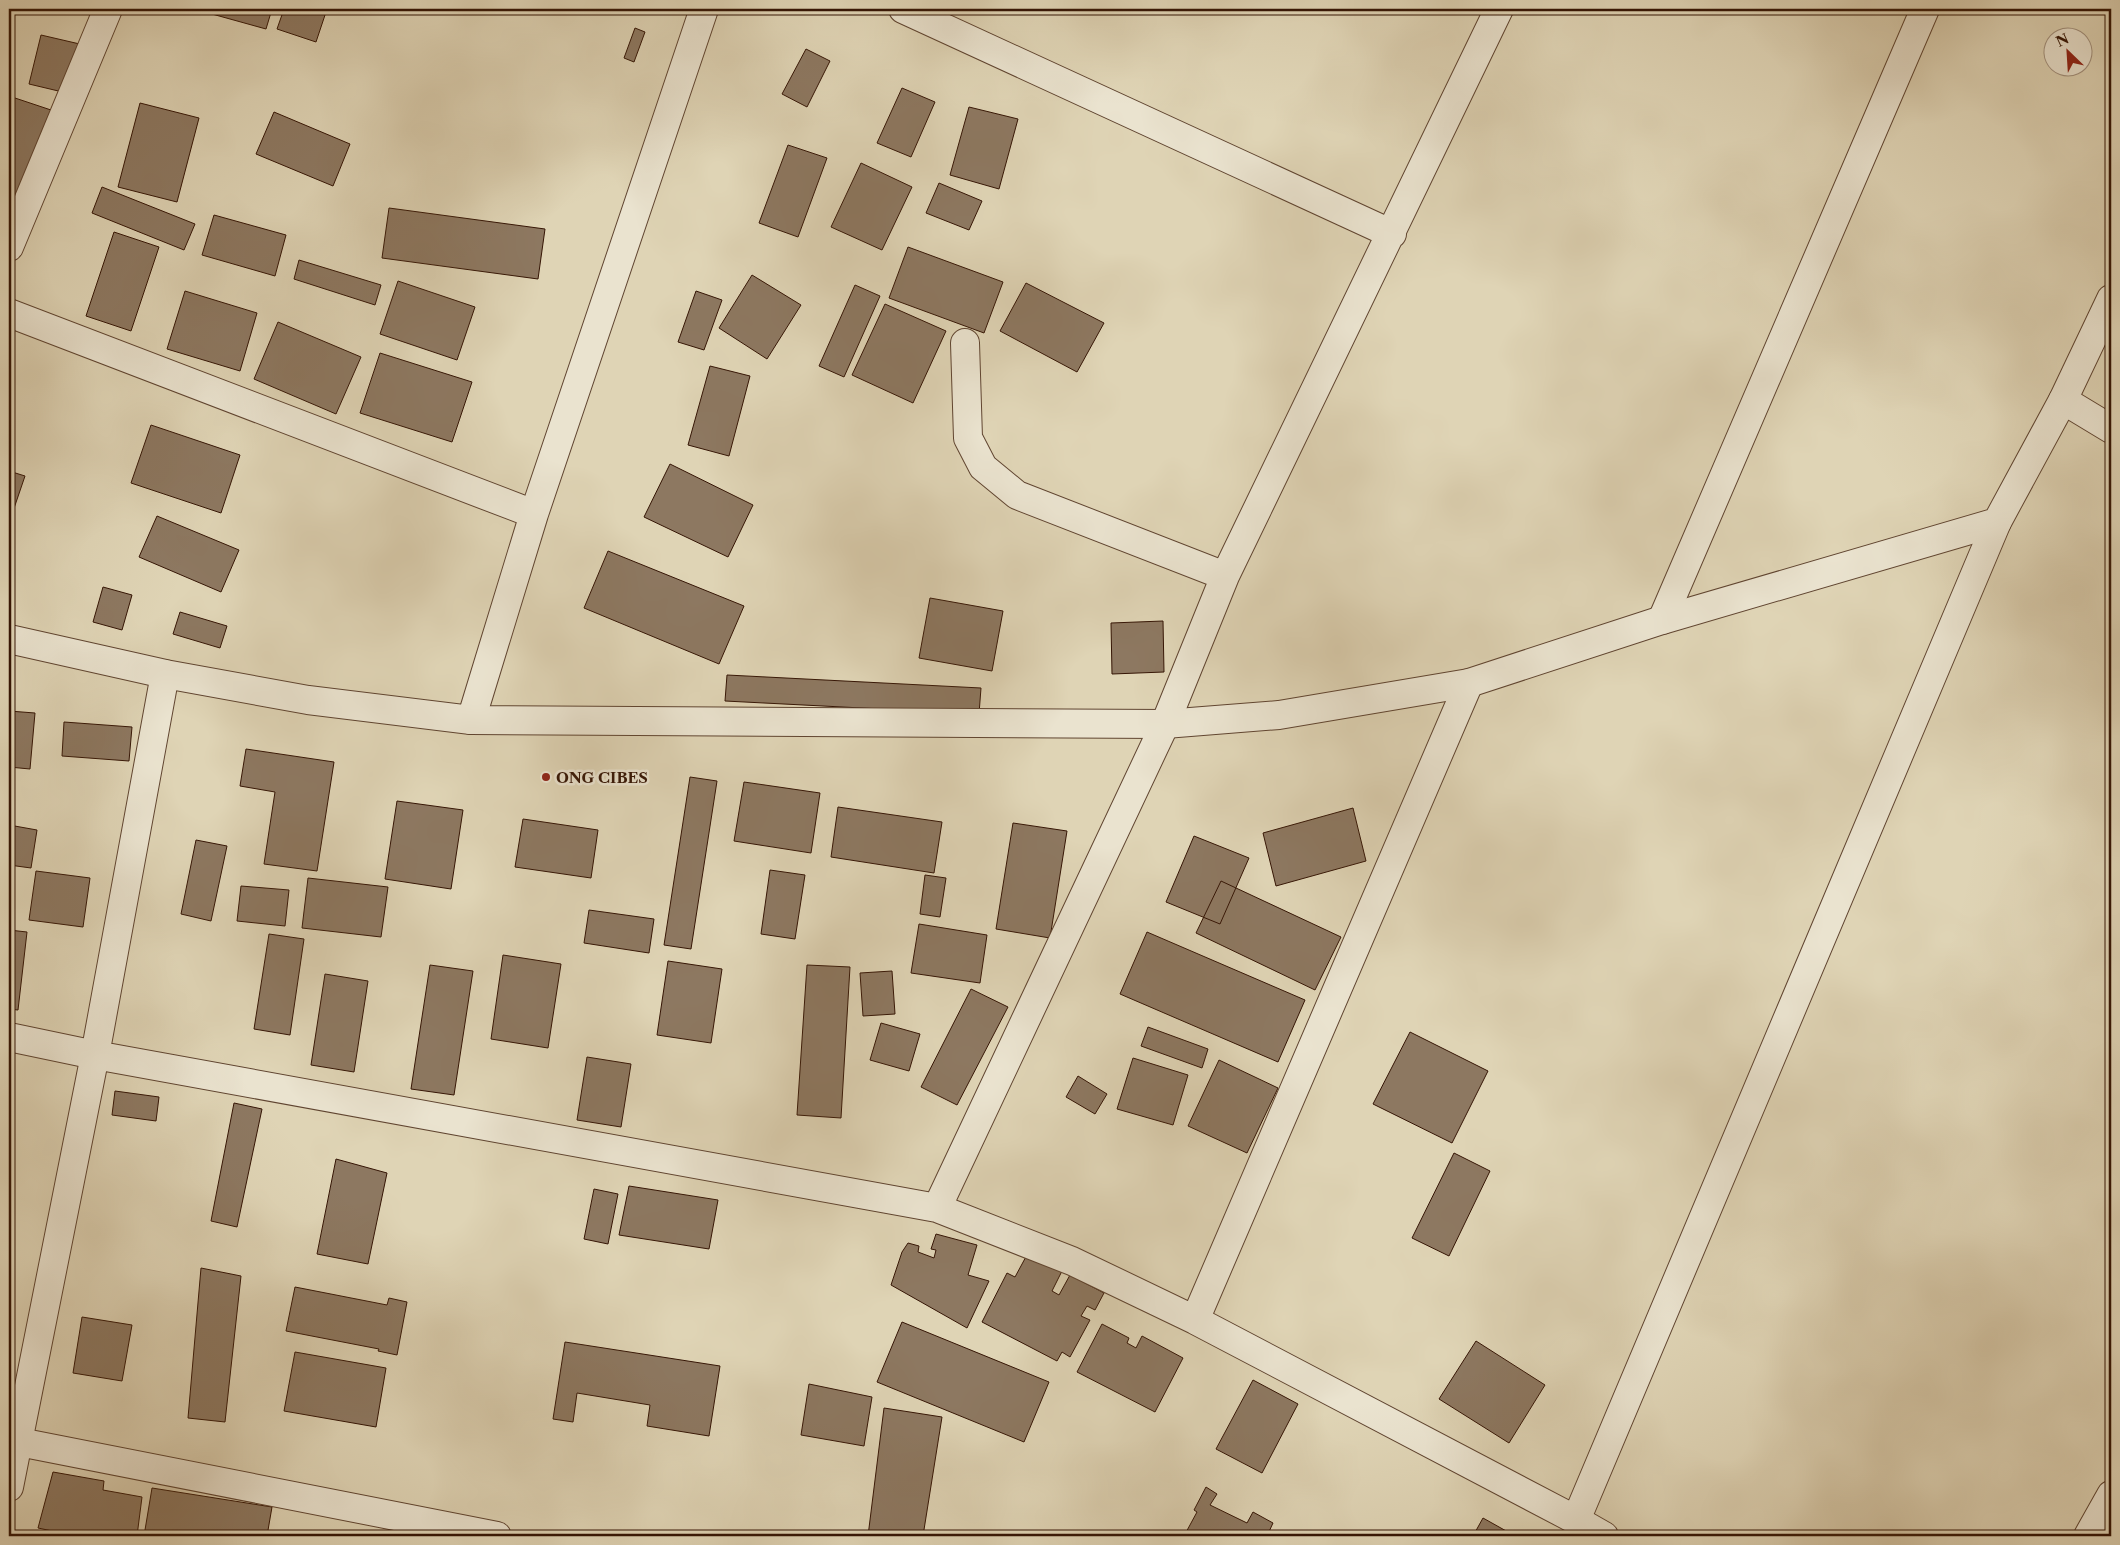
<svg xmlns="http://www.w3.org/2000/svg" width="2120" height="1545" font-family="'Libre Caslon Text',serif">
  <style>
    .building { fill: #8d7861; stroke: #351505 }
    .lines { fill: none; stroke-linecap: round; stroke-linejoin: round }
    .minor-casing { stroke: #604531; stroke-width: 30 }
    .tertiary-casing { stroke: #604531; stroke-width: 30 }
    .minor { stroke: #eae3cf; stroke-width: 28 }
    .tertiary { stroke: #eae3cf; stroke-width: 28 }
    .poi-dot { fill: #8f2418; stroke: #eae3cf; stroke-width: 2 }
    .labels { text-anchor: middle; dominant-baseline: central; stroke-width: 5; stroke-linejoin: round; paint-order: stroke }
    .poi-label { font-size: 15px; font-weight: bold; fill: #351505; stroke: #eae3cf; text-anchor: start }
  </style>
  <rect width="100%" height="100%" fill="#dfd4b5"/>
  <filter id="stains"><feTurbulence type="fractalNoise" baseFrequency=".004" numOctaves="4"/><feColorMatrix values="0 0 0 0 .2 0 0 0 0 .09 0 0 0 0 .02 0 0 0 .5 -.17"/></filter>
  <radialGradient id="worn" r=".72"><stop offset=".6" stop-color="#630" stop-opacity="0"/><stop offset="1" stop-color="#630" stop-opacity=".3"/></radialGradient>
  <!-- building -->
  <path class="building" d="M194 9H272L266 29Z
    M284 9H327L316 42 277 29Z
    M635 28 645 32 634 62 624 58Z
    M41 35 84 45 71 94 29 84Z
    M806 49 830 61 807 107 782 94Z
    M902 88 935 102 911 157 877 143Z
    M9 96 54 111 22 205 9 201Z
    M140 103 199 118 177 202 118 187Z
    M969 107 1018 119 999 189 950 175Z
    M274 112 350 144 333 186 256 154Z
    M788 145 827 158 798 237 759 223Z
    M861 163 912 187 882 250 831 227Z
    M939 183 982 201 969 230 926 213Z
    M102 187 195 224 184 250 92 213Z
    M389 208 545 229 538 279 382 258Z
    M214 215 286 235 275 276 202 255Z
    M114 232 159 247 131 331 86 316Z
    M908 247 1003 282 984 333 889 298Z
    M299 260 381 285 375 305 294 279Z
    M752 275 801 305 767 359 719 328Z
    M398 281 475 307 457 360 380 334Z
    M1026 283 1104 323 1077 372 1000 331Z
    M855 285 880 296 844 377 819 366Z
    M185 291 257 313 240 371 167 349Z
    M696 291 722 300 704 350 678 342Z
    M885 304 946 331 913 403 852 375Z
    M278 322 361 357 336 414 254 379Z
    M380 353 472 382 452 442 360 413Z
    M710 366 750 376 729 456 688 445Z
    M151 425 240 455 221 513 131 483Z
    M670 464 753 505 728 557 644 517Z
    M9 471 25 476 9 523Z
    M157 516 239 550 221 592 139 557Z
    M608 551 744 606 719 664 584 608Z
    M103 587 132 595 122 630 93 622Z
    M930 598 1003 611 992 671 919 658Z
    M180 612 227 626 220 648 173 634Z
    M1163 621 1164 672 1112 674 1111 623Z
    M727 675 981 688 979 714 725 701Z
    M9 711 35 713 30 769 9 767Z
    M64 722 132 727 129 761 62 756Z
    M246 749 334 762 317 871 264 864 275 792 240 786Z
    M690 777 717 781 691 949 664 945Z
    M744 782 820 793 811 853 734 841Z
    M397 801 463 810 451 889 385 879Z
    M838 807 942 822 934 873 831 857Z
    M1353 808 1366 861 1276 886 1263 833Z
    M523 819 598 830 591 878 515 867Z
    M1013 823 1067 831 1050 938 996 929Z
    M9 825 37 830 31 868 9 865Z
    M1194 836 1249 858 1220 924 1166 902Z
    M196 840 227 846 211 921 181 914Z
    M770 870 805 875 795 939 761 934Z
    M36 871 90 878 83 927 29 920Z
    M925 875 946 878 940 917 920 914Z
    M308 878 388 887 381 937 302 928Z
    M1221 881 1341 937 1315 990 1196 933Z
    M241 886 289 890 285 926 237 921Z
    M589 910 654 919 649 953 584 943Z
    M919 924 987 935 980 983 911 973Z
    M9 930 27 932 18 1010 9 1009Z
    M1147 932 1305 1000 1278 1062 1120 994Z
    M269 934 304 939 290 1035 254 1029Z
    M503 955 561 964 548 1048 491 1039Z
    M668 961 722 969 711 1043 657 1035Z
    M430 965 473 971 454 1095 411 1089Z
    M807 965 850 967 841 1118 797 1115Z
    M892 971 895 1014 863 1016 860 973Z
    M325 974 368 981 354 1072 311 1065Z
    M971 989 1008 1007 957 1105 921 1087Z
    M881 1023 920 1034 909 1071 870 1060Z
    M1148 1027 1208 1049 1202 1068 1141 1046Z
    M1410 1032 1488 1071 1452 1143 1373 1104Z
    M587 1057 631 1064 621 1127 577 1120Z
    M1133 1058 1188 1075 1173 1125 1117 1109Z
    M1219 1060 1278 1088 1247 1153 1188 1126Z
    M1078 1076 1107 1094 1095 1114 1066 1097Z
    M115 1091 159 1097 156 1121 112 1115Z
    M234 1103 262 1109 237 1227 211 1221Z
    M1454 1153 1490 1171 1449 1256 1412 1238Z
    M336 1159 387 1173 368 1264 317 1254Z
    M629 1186 718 1200 709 1249 619 1235Z
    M594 1189 618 1194 608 1244 584 1239Z
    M936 1234 977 1245 968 1275 989 1281 967 1328 891 1285 902 1252 908 1243 919 1246 918 1252 934 1258 936 1250 931 1249Z
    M1028 1253 1062 1271 1052 1291 1059 1295 1070 1275 1104 1293 1095 1310 1087 1306 1081 1316 1090 1320 1070 1357 1062 1352 1057 1361 982 1322 1007 1273 1015 1277Z
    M201 1268 241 1276 225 1422 188 1418Z
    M295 1287 387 1305 389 1298 407 1302 397 1355 378 1351 379 1349 286 1331Z
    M82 1317 132 1325 122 1381 73 1373Z
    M902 1322 1049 1382 1024 1442 877 1382Z
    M1102 1324 1129 1338 1127 1343 1136 1348 1142 1336 1183 1358 1155 1412 1077 1372Z
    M1476 1341 1545 1385 1509 1443 1439 1399Z
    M565 1342 720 1366 709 1436 647 1426 650 1405 577 1393 573 1422 553 1419Z
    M295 1352 386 1368 376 1427 284 1411Z
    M1253 1380 1298 1404 1262 1473 1216 1449Z
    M809 1384 872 1397 864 1446 801 1435Z
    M884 1408 942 1417 923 1536H868Z
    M53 1472 104 1481 103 1490 142 1497 137 1536H76L38 1528Z
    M1206 1487 1217 1494 1210 1505 1247 1523 1253 1512 1273 1523 1267 1536H1184L1197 1512 1194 1510Z
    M152 1488 272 1507 267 1536H144Z
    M1483 1518 1508 1532 1505 1536H1473Z"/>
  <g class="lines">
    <defs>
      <path id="minor" d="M903 9 1392 234
        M1499 9 1225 576 1165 724 937 1208 1072 1261 1195 1320 1576 1520 1604 1536
        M9 247 108 9
        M9 313 534 514
        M965 343 968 438 983 467 1017 495 1225 576
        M2063 400 2111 429
        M1662 620 1925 9
        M471 720 534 514 704 9
        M9 1037 95 1055 937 1208
        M1195 1320 1469 683
        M9 1440 497 1536
        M9 1487 95 1055 165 674
        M1576 1520 1997 522
        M2088 1536 2111 1495"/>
      <path id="tertiary" d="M9 639 165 674 308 700 471 720 1165 724 1279 715 1469 683 1662 620 1997 522 2063 400 2111 299"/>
    </defs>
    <!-- minor casing -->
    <use href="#minor" class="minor-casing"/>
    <!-- tertiary casing -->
    <use href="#tertiary" class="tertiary-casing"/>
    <!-- minor -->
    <use href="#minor" class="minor"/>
    <!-- tertiary -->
    <use href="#tertiary" class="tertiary"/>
  </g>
  <!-- markers -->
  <circle class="poi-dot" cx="546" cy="777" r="5"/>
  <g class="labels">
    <!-- poi labels -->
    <g class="poi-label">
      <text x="556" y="777">ONG CIBES</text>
    </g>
  </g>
  <!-- margin -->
  <rect width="2120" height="1545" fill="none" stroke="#dfd4b5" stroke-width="30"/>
  <rect x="10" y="10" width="2100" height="1525" fill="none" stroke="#351505" stroke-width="2.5"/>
  <rect x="15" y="15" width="2090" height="1515" fill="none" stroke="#351505"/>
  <!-- north arrow -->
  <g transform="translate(2068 52) rotate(335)"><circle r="24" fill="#eae3cf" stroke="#a2917e"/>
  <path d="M0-4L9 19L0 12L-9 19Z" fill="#8f2418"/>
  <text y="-8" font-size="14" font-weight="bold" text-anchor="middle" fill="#351505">N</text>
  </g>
  <rect width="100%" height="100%" filter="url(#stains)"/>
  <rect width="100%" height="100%" fill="url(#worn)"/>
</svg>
